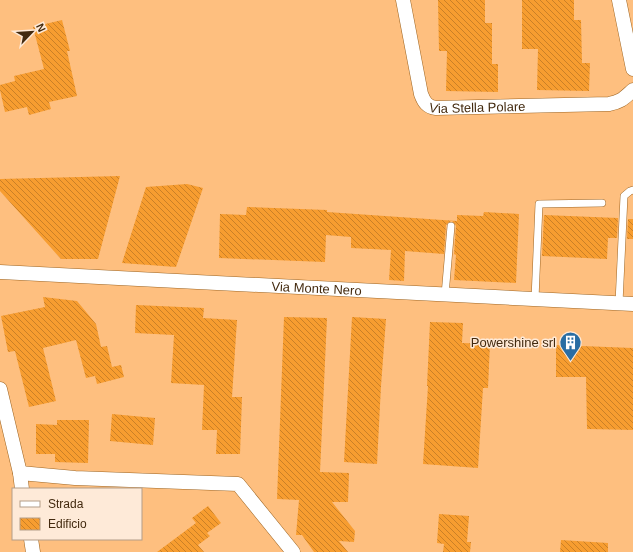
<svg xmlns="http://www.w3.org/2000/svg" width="633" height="552" font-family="Helvetica,sans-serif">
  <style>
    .building { fill: url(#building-back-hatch) }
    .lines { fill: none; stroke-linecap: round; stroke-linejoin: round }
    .lane-casing { stroke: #9e6522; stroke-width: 8 }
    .street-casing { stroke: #9e6522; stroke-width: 15 }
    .lane { stroke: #fff; stroke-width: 7 }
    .street { stroke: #fff; stroke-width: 14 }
    .labels { text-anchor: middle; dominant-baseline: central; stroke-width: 3; stroke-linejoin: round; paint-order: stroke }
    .street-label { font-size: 13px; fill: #432a0f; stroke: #feead8 }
    .poi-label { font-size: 13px; fill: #432a0f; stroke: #feead8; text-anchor: end }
  </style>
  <defs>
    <pattern id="building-back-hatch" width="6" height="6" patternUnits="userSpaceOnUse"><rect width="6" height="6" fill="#f79d30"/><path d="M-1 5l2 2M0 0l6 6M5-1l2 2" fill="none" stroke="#ca8027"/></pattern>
  </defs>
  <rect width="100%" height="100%" fill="#febf7f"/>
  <!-- building -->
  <path class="building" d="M438 0H485V23H492V64H498V92L446 91 447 51H439Z
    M522 0H574V20H581L582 63H590L589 91 537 90 538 49H522Z
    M62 20 70 51H67L77 96 49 102 51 109 29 115 27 107 5 112 0 90V85L15 81 14 76 44 69 33 27Z
    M120 176 98 259H61L0 191V179Z
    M187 184 203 188 176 267 122 263 146 187Z
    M247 207 327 210V212L457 221V215L483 216 484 212 519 214 516 283 454 280 456 255 454 254 456 226 455 224 452 221 449 222 446 225 444 254 405 251 404 281 389 280 391 250 351 248V237L326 235 325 262 219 258 220 214 246 215Z
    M544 215 618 218 617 238H608L607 259 542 256Z
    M628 219H633V239H627Z
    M43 297 77 301 96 324 101 347 107 346 112 367 121 365 124 377 97 384 95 376 86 378 76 340 43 348 56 401 29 407 15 351 8 352 1 316 45 307Z
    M136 305 204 308 203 318 237 320 232 397H242L240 454H216L217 430H202L204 385 171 383 174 335 135 333Z
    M284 317 327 318 320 472 349 473 348 502H332L355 531 354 542 339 541 348 552H314L302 535H296L299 500 277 499Z
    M352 317 386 319 381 386 377 464 344 462Z
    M430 322 463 323 462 343 490 344 488 388H483L478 468 423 464 428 386H427Z
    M556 345 633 348V430L587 429 586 377H556Z
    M112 414 155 418 153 445 110 441Z
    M57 420H89L88 463 55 462V454H36V424L57 425Z
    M208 506 221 523 207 533 210 536 198 545 204 552H157L196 523 192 518Z
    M439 514 469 516 467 542H471L470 552H443L444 544 437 543Z
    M561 540 608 543V552H560Z"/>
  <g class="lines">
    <defs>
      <path id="lane" d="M445 295 451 226
        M535 299 539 204 602 203
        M619 303 624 196 630 191 633 190"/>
      <g id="street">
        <path id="s1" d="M403 0 421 94C424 102 427 107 436 108L609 104C621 102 624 98 633 90"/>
        <path d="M619 0 633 69"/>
        <path id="s2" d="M0 272 633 304"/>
        <path d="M0 389 20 473 22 489"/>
        <path d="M20 473 75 478 238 484 293 552"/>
        <path d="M31 539 33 552"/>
      </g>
    </defs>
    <!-- lane casing -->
    <use href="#lane" class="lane-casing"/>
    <!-- street casing -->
    <use href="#street" class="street-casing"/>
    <!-- lane -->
    <use href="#lane" class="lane"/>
    <!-- street -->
    <use href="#street" class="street"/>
  </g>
  <!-- icons -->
  <defs>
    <symbol id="building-pin" viewBox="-11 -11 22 30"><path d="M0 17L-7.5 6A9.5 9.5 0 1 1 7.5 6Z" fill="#296da3" stroke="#feead8"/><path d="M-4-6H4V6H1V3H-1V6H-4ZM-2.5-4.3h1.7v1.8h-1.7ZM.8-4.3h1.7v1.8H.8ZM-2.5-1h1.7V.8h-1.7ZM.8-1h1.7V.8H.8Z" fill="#fff"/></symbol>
  </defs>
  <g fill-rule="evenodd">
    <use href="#building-pin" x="558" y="330" width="25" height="34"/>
  </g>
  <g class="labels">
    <!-- street labels -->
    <g class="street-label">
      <text stroke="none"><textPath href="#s1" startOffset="159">Via Stella Polare</textPath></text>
      <text stroke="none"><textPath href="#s2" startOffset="317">Via Monte Nero</textPath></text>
    </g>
    <!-- poi labels -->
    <g class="poi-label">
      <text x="556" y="342">Powershine srl</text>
    </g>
  </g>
  <!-- legend -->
  <rect x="12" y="488" width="130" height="52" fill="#feead8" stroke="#b39d88"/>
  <rect x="20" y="501" width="20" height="6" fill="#ffffff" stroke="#b39d88"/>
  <text x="48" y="508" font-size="12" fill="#432a0f">Strada</text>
  <rect x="20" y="518" width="20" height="12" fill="url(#building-back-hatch)" stroke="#b39d88"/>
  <text x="48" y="528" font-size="12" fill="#432a0f">Edificio</text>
  <!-- north arrow -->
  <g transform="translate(32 32) rotate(65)" stroke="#feead8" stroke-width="3" paint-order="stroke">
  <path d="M0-3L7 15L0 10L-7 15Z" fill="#432a0f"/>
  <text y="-6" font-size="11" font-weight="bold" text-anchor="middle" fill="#432a0f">N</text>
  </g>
</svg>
